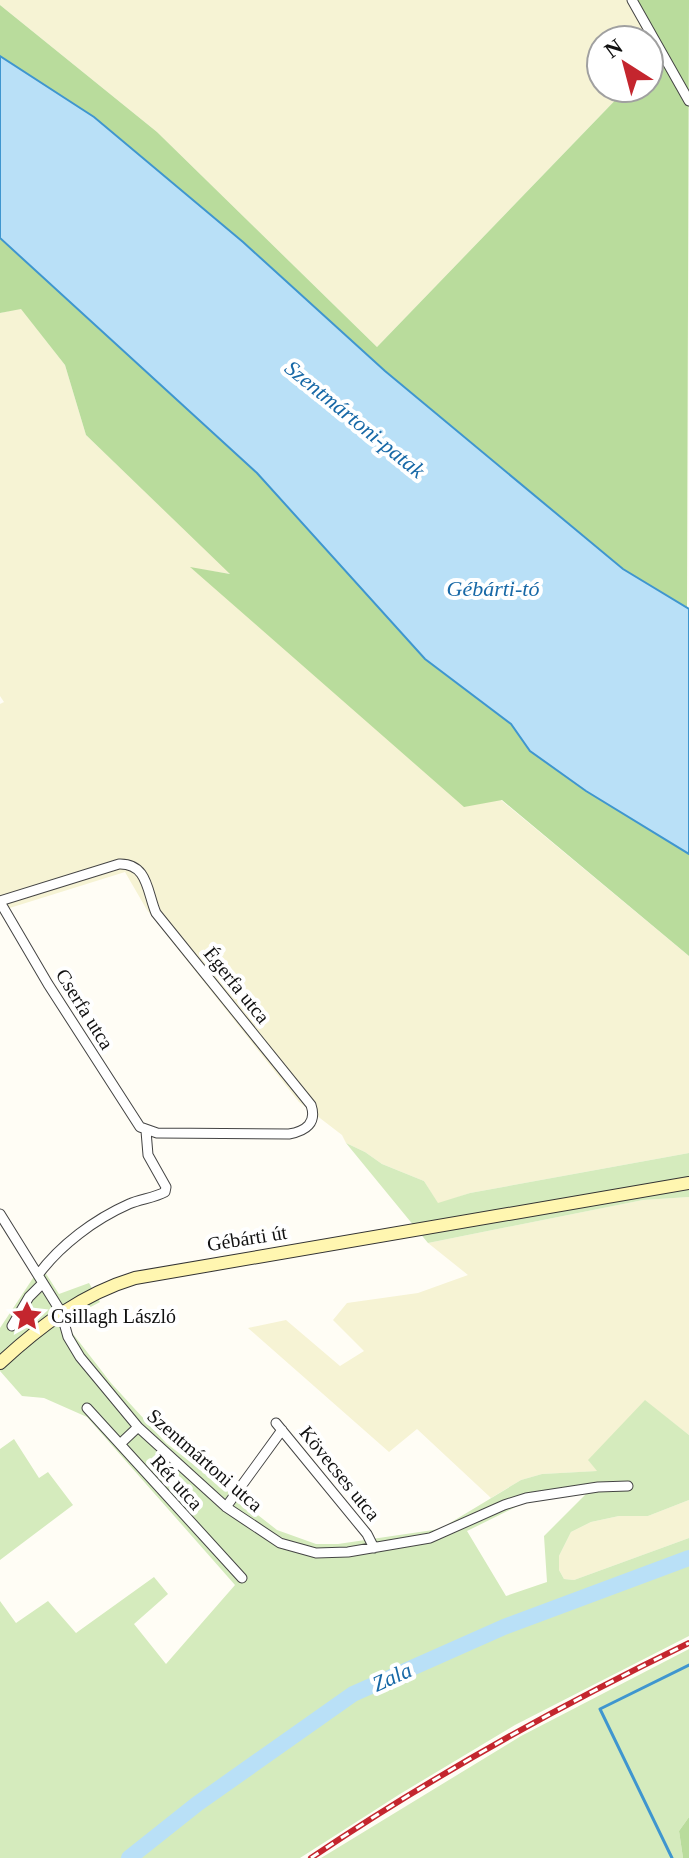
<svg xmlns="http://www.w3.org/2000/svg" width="689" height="1858" font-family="Georgia,serif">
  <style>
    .farmland { fill: #f6f3d4 }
    .green { fill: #d5ebbd; fill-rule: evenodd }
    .forest { fill: #b9dc9c }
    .water { fill: #b9e0f7; stroke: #3f96cf; stroke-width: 2 }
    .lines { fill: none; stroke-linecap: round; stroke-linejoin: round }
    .stream { stroke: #3f96cf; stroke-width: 3 }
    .river { stroke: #b9e0f7; stroke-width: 16 }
    .street-casing { stroke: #444; stroke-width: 11 }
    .secondary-casing { stroke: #333; stroke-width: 14 }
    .street { stroke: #fff; stroke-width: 9 }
    .secondary { stroke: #fff6b0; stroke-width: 12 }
    .rail-casing { stroke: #c4262e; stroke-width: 6 }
    .rail { stroke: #fff; stroke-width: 3; stroke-dasharray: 9; stroke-linecap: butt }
    .labels { text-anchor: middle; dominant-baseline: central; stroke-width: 8; stroke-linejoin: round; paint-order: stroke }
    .street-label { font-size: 20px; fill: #111; stroke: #fff }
    .poi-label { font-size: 20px; fill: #111; stroke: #fff; text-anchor: start }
    .water-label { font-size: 22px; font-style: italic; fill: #1768a6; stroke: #fff }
  </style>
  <rect width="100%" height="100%" fill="#fffdf5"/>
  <!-- farmland -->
  <path class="farmland" d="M0 0H637L656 37 649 55V40H601V88H627L377 347 157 132 0 5Z
    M21 308 65 365 86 435 231 574 191 568 501 800 689 956V1153L470 1193 438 1204 424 1181 382 1164 365 1152 346 1143 342 1135 299 1102 147 910 125 872 0 911V704L4 702 0 696V313Z
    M689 1197V1435L645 1401 589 1461 598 1471 542 1474 521 1480 491 1498 417 1429 389 1452 248 1328 286 1320 340 1366 364 1351 333 1320 347 1303 418 1293 468 1275 428 1243 643 1200Z
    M689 1500V1538L574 1580 564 1579 559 1570V1556L571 1532 591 1522 619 1516H648Z"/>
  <!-- green -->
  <path class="green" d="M346 1143 365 1152 382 1164 424 1181 438 1203 470 1193 689 1153V1197L643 1200 428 1243Z
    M41 1266 59 1294 89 1283 100 1302 68 1319 70 1330 111 1383 166 1443 277 1530 316 1544H338L440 1529 521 1480 542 1474 597 1471 588 1460 645 1400 689 1435V1500L648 1516H619L591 1522 571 1532 559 1556V1570L564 1579 574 1580 689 1538V1636L515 1725 400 1794 300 1858H0V1601L16 1623 48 1601 76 1633 154 1577 168 1594 134 1624 166 1664 235 1585 87 1417 44 1398 22 1396 0 1371V1328ZM587 1493 544 1536 547 1582 506 1596 467 1531 528 1501Z
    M14 1439 39 1478 48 1472 73 1505 0 1560V1449Z
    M689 1649V1817L679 1831 683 1858H321L521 1736Z"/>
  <!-- forest -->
  <path class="forest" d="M637 0H689L687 609 623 569 385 371 243 242 94 117 0 56V5L157 132 377 347 627 88H649V55L656 37Z
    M0 238 257 473 425 659 511 724 530 751 586 791 689 854V956L502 800 464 807 190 567 230 574 86 435 65 365 21 309 0 313Z
    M689 1817V1858H683L679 1831Z"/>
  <!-- water -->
  <path class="water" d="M0 56 94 117 243 242 385 371 623 569 689 609V854L586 791 530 751 511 724 425 659 257 473 0 238Z"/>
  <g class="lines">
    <!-- stream -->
    <path class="stream" d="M672 1858 600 1709 689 1665"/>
    <!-- river -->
    <path class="river" d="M129 1858 197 1804 353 1694 504 1627 689 1558"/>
    <defs>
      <path id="street" d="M632 0 689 101
        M0 901 119 864C148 863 147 892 156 913L311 1105C317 1123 306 1131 289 1134L157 1133 140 1127 48 984 0 902
        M0 1214 61 1312 68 1337 80 1357 138 1427 226 1507 280 1543 316 1553 348 1552 430 1538 504 1505 526 1498 598 1487 628 1486
        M38 1275C60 1245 95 1219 129 1204 140 1199 154 1198 165 1192L166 1187 148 1155 146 1131
        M12 1326 29 1297 43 1283
        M87 1408 242 1578
        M276 1423 367 1534 374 1548
        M120 1444 138 1427
        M226 1507 282 1430"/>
      <path id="secondary" d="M0 1363C40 1326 82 1294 135 1278L689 1183"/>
    </defs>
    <!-- street casing -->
    <use href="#street" class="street-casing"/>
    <!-- secondary casing -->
    <use href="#secondary" class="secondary-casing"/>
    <!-- street -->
    <use href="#street" class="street"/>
    <!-- secondary -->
    <use href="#secondary" class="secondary"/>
    <defs>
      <path id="rail" d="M311 1858C431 1777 559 1706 689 1643"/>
    </defs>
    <!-- rail casing -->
    <use href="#rail" class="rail-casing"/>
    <!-- rail -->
    <use href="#rail" class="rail"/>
  </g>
  <!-- icons -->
  <defs>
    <symbol id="sight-bare" viewBox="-9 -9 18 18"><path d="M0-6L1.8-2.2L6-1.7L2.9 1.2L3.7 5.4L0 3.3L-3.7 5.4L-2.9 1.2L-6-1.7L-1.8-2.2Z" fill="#c4262e" stroke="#fff" stroke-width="2.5" paint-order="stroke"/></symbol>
  </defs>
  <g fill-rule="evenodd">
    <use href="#sight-bare" x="5" y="1294" width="44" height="44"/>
  </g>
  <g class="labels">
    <!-- street labels -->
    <g class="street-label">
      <text transform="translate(237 985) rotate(51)">Égerfa utca</text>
      <text transform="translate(85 1009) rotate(58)">Cserfa utca</text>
      <text transform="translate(247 1238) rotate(-9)">Gébárti út</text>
      <text transform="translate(205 1460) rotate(41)">Szentmártoni utca</text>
      <text transform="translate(340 1473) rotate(51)">Kövecses utca</text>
      <text transform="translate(177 1482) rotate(48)">Rét utca</text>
    </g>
    <!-- poi labels -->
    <g class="poi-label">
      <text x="51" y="1316">Csillagh László</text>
    </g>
    <!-- water labels -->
    <g class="water-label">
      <text transform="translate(355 419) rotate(39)">Szentmártoni-patak</text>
      <text x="493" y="588">Gébárti-tó</text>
      <text transform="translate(392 1677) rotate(-24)">Zala</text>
    </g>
  </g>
  <!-- north arrow -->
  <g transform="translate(625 64) rotate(324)"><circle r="38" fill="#ffffff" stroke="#a0a0a0" stroke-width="2"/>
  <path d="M0-6L14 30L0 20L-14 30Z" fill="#c4262e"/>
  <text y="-12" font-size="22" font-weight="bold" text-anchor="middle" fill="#111111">N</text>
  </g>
</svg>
